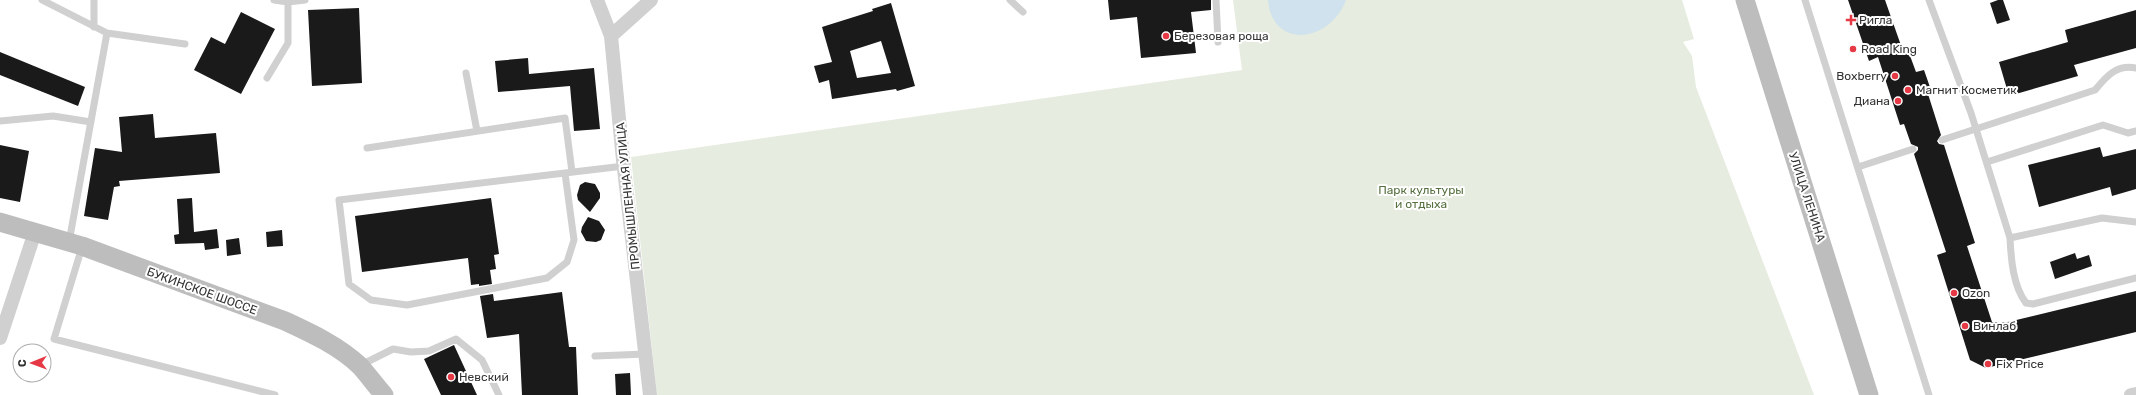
<svg xmlns="http://www.w3.org/2000/svg" width="2136" height="395" font-family="Rubik,sans-serif">
  <style>
    .green { fill: #e6ecdf }
    .water { fill: #cfe2ee }
    .building { fill: #1a1a1a; fill-rule: evenodd }
    .lines { fill: none; stroke-linecap: round; stroke-linejoin: round }
    .lane { stroke: #d0d0d0; stroke-width: 7 }
    .street { stroke: #d0d0d0; stroke-width: 14 }
    .secondary { stroke: #bdbdbd; stroke-width: 19 }
    .poi-dot { fill: #e63946; stroke: #fff; stroke-width: 1.5 }
    .labels { text-anchor: middle; dominant-baseline: central; stroke-width: 4; stroke-linejoin: round; paint-order: stroke }
    .poi-label { font-size: 12px; fill: #333; stroke: #fff; text-anchor: start }
    .park-label { font-size: 12px; fill: #56703f; stroke: #fff }
    .street-label { font-size: 12px; fill: #333; stroke: #fff }
  </style>
  <rect width="100%" height="100%" fill="#fff"/>
  <!-- green -->
  <path class="green" d="M1233 0H1682L1694 39 1683 42 1692 56 1696 87 1814 395H657L631 157 1242 70Z"/>
  <!-- water -->
  <path class="water" d="M1268 0H1346C1330 43 1272 50 1268 0Z"/>
  <!-- building -->
  <path class="building" d="M1108 0H1211V10L1191 12 1196 53 1141 58 1137 17 1110 20Z
    M1848 0H1885L1904 54 1909 53 1916 72 1924 70 1932 93 1928 94 1941 135 1937 141 1939 144 1944 145 1975 243 1967 246 1992 322H2008L2136 291V332L1986 368 1970 360 1937 255 1946 252 1914 154 1918 150V147L1911 144 1904 124 1900 125 1878 57 1869 61Z
    M1998 0H2003L2010 20 1997 24 1990 3Z
    M891 3 915 86 897 91 896 89 832 99 829 80 819 83 814 66 832 62 822 27 873 11 872 9ZM881 41 891 73 857 78 850 51Z
    M359 8 362 83 312 86 308 10Z
    M2136 10V48L2074 65 2078 76 2009 96 1999 62 2068 42 2065 30Z
    M241 12 275 29 241 94 194 70 211 37 225 44Z
    M0 52 85 87 78 106 0 75Z
    M528 58 529 74 594 68 600 129 574 131 570 86 498 92 495 61Z
    M153 114 155 138 216 133 220 173 119 181 120 186 114 187 108 220 84 216 95 148 122 152 119 117Z
    M0 145 29 151 20 202 0 198Z
    M2100 147 2103 157 2136 149V189L2112 196 2110 187 2039 207 2028 165Z
    M585 182 595 184 600 193V198L590 212 578 200 577 195 580 185Z
    M192 198 194 232 217 229 219 248 205 250 204 243 175 244 174 235 179 234 177 199Z
    M491 198 499 254 494 255 496 269 490 270 492 284 479 286V284L471 285 468 258 362 272 355 216Z
    M588 217 599 221 605 230 601 240 596 242 586 241 581 232 582 227Z
    M282 230 283 246 267 247 266 232Z
    M239 238 241 254 227 256 226 240Z
    M2075 253 2077 259 2089 255 2092 266 2055 279 2050 262Z
    M562 292 569 347H576L578 395H522L519 334 487 338 480 296 493 294 494 301Z
    M454 345 477 395H441L424 359Z
    M630 373 631 395H616L615 374Z"/>
  <g class="lines">
    <!-- lane -->
    <path class="lane" d="M42 0 107 33 185 44
      M94 0V27
      M274 0 288 2
      M1010 0 1023 12
      M1216 0 1218 42
      M1805 0 1929 395
      M1929 0 1971 113 2010 238C2011 259 2013 286 2026 303L2033 304 2136 278
      M466 73 477 131
      M267 78 288 43V2L305 0
      M0 121 53 116 91 122
      M1942 140 2095 90C2106 77 2116 64 2136 68
      M367 148 565 118 572 172
      M1987 162 2103 125 2128 133 2136 131
      M1858 167 1913 149
      M565 173 574 240 567 262 547 278 407 305 371 300 349 284 339 200 624 166
      M2010 238 2102 218 2136 222
      M69 242 107 33
      M82 247 54 339 275 395
      M595 356 646 354
      M361 365 393 349 411 352 429 351 456 339 482 360 499 395"/>
    <!-- street -->
    <path class="street" d="M597 0 611 36 623 160 650 395
      M611 36 651 0
      M0 338 35 232
      M2131 395 2136 394"/>
    <!-- secondary -->
    <path class="secondary" d="M1745 0 1869 395
      M0 222 82 246 285 321C311 333 339 346 360 366 368 375 376 386 384 395"/>
  </g>
  <!-- markers -->
  <g class="poi-dot">
    <path d="M1849 14h4v4h4v4h-4v4h-4v-4h-4v-4h4z"/>
    <circle cx="1166" cy="36" r="4"/>
    <circle cx="1853" cy="49" r="4"/>
    <circle cx="1895" cy="76" r="4"/>
    <circle cx="1908" cy="90" r="4"/>
    <circle cx="1898" cy="101" r="4"/>
    <circle cx="1954" cy="293" r="4"/>
    <circle cx="1965" cy="326" r="4"/>
    <circle cx="1988" cy="364" r="4"/>
    <circle cx="451" cy="377" r="4"/>
  </g>
  <g class="labels">
    <!-- poi labels -->
    <g class="poi-label">
      <text x="1859" y="20">Ригла</text>
      <text x="1174" y="36">Березовая роща</text>
      <text x="1861" y="49">Road King</text>
      <text x="1887" y="76" text-anchor="end">Boxberry</text>
      <text x="1916" y="90">Магнит Косметик</text>
      <text x="1890" y="101" text-anchor="end">Диана</text>
      <text x="1962" y="293">Ozon</text>
      <text x="1973" y="326">Винлаб</text>
      <text x="1996" y="364">Fix Price</text>
      <text x="459" y="377">Невский</text>
    </g>
    <!-- park labels -->
    <g class="park-label">
      <text x="1421" y="190">Парк культуры<tspan x="1421" dy="14">и отдыха</tspan></text>
    </g>
    <!-- street labels -->
    <g class="street-label">
      <text transform="translate(628 196) rotate(-96)">ПРОМЫШЛЕННАЯ УЛИЦА</text>
      <text transform="translate(1807 197) rotate(72)">УЛИЦА ЛЕНИНА</text>
      <text transform="translate(202 291) rotate(20)">БУКИНСКОЕ ШОССЕ</text>
    </g>
  </g>
  <!-- north arrow -->
  <g transform="translate(32 363) rotate(269)"><circle r="19" fill="#ffffff" stroke="#adadad"/>
  <path d="M0-3L7 15L0 10L-7 15Z" fill="#e63946"/>
  <text y="-6" font-size="11" font-weight="bold" text-anchor="middle" fill="#333333">С</text>
  </g>
</svg>
